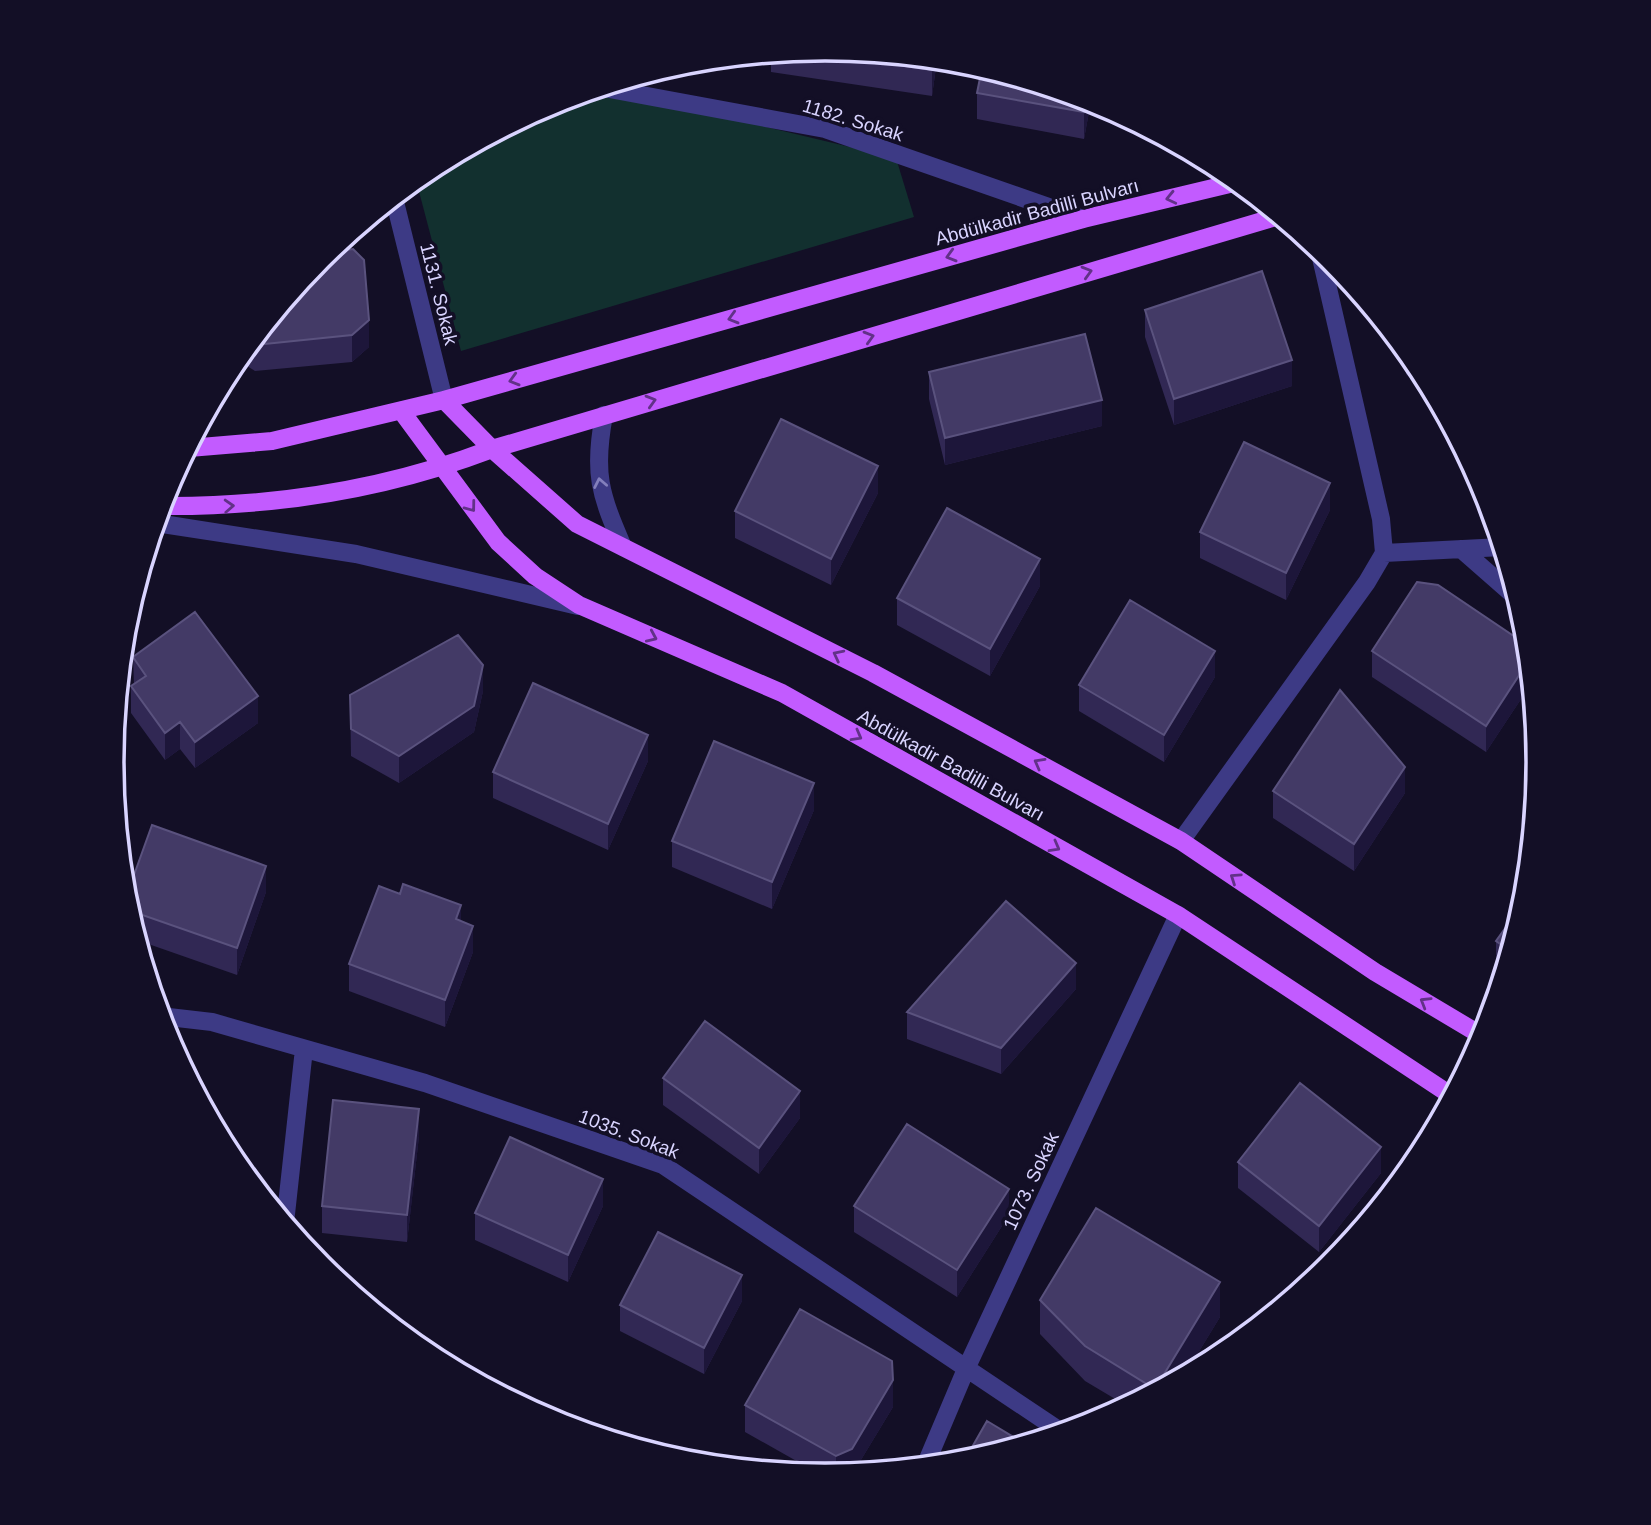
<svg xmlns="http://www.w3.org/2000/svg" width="1651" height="1525" font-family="Arial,sans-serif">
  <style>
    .green { fill: #12302f }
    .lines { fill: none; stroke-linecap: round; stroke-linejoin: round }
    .minor { stroke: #3d3a85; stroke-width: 18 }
    .major { stroke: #c25bff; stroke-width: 18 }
    .wall { fill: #312854 }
    .shaded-wall { fill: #1d163a }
    .building { fill: #433a66; stroke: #5a527e; stroke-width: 2 }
    .oneway { stroke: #623188 }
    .oneway2 { stroke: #837fbc }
    .labels { text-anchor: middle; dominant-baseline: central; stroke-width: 7; stroke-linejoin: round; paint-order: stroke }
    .street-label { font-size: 19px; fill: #d9d4ff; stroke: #130f26 }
    .rim { fill: none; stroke: #d9d4ff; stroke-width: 3.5 }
  </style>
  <rect width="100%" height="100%" fill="#130f26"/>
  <!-- green -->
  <path class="green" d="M604 88 896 158 914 217 461 351 416 180 429 169 553 103Z"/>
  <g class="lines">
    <!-- minor -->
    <path class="minor" d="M604 88 825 129 1083 219
      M394 198 444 400
      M604 415C593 473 600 494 623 547
      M156 523 356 554 578 606
      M1461 549 1518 599
      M1384 553 1502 547
      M1181 841 1367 582 1384 553 1381 519 1319 249
      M160 1016 212 1022 425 1083 663 1165 1063 1433
      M285 1223 304 1049
      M925 1466 966 1369 1178 915"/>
    <!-- major -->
    <path class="major" d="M444 400 1083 219 1238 182
      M402 412 498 542 535 576 579 605 782 693 1178 915 1452 1096
      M189 448 272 441 444 400 492 449 577 524 873 673 1181 841 1375 972 1484 1037
      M161 506C273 507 387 489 492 449L1279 216"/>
  </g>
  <!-- wall -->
  <path class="wall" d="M826 49 937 60 932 96 771 72V54Z
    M977 93 1091 101 1084 139 977 119Z
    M321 258 369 347 352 362 255 371 241 362V356Z
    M1145 310 1292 386 1174 425 1145 337Z
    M1394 337 1419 366 1422 372 1407 376Z
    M929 372 1102 426 945 465 929 399Z
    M878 493 831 585 735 538V511Z
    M1330 510 1286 600 1200 558V532Z
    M1040 586 990 676 897 625V598Z
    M1372 651 1531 684 1486 752 1372 677Z
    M133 657 258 723 195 768 180 749 165 760 131 713V686L134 685Z
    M1215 677 1164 762 1079 711V685Z
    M483 691 474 732 399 783 351 756 350 695Z
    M648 761 608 850 493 798V772Z
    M1273 791 1405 793 1354 871 1273 818Z
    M814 810 772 909 672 867V841Z
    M266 892 237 975 137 940 125 900Z
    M1525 902 1504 973 1496 968V941Z
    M461 921 473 952 445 1027 349 991V964Z
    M1076 989 1001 1074 907 1039V1012Z
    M663 1078 800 1118 759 1174 663 1105Z
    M419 1136 407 1242 322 1233V1206Z
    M1238 1162 1381 1173 1319 1252 1238 1188Z
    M603 1206 568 1282 475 1240V1213Z
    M854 1206 1009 1215 957 1297 854 1232Z
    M1040 1300 1220 1317 1184 1376 1127 1406 1085 1381 1040 1334Z
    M742 1301 704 1374 620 1331V1305Z
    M745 1405 893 1407 853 1473 825 1476H823L745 1432Z"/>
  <!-- shaded-wall -->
  <path class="shaded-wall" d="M933 60H937L932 96V70Z
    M1086 100 1091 101 1084 139V112Z
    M369 320V347L352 362V335Z
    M1407 352 1419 366 1422 372 1407 376Z
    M1292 360V386L1174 425V399Z
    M1102 400V426L945 465V438Z
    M878 466V493L831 585V559Z
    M1330 483V510L1286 600V573Z
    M1040 559V586L990 676V649Z
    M1215 651V677L1164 762V735Z
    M1529 660 1531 684 1486 752V726Z
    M483 665V691L474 732 399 783V756Z
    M258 696V723L195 768V742Z
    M180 722V749L165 760V733Z
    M648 735V761L608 850V824Z
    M1405 767V793L1354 871V844Z
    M814 783V810L772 909V882Z
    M266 866V892L237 975V948Z
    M461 905V932L456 919Z
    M473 926V952L445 1027V1000Z
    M1076 963V989L1001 1074V1048Z
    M800 1091V1118L759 1174V1148Z
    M419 1109V1136L407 1242V1215Z
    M1381 1147V1173L1319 1252V1226Z
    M603 1179V1206L568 1282V1255Z
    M1009 1189V1215L957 1297V1270Z
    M742 1275V1301L704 1374V1348Z
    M1220 1282V1317L1184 1376 1155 1391V1389Z
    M893 1380V1407L853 1473 836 1475V1456Z"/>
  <!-- building -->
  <path class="building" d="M826 49 933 60 932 70 805 51Z
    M982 68 1086 100 1084 112 977 93Z
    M353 249 364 260 369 320 352 335 255 345 252 343 321 258 327 253Z
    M1262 271 1292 360 1174 399 1145 310Z
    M1085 334 1102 400 945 438 929 372Z
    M781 419 878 466 831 559 735 511Z
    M1244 442 1330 483 1286 573 1200 532Z
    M947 508 1040 559 990 649 897 598Z
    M1417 582 1438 585 1521 641 1528 652 1529 660 1486 726 1372 651Z
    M1130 600 1215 651 1164 735 1079 685Z
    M195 612 258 696 195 742 180 722 165 733 131 686 146 676 133 657Z
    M458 635 483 665 474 706 399 756 351 729 350 695Z
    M533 683 648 735 608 824 493 772Z
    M1340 690 1405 767 1354 844 1273 791Z
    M714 741 814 783 772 882 672 841Z
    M152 825 266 866 237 948 128 910 125 900Z
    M403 884 461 905 456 919 473 926 445 1000 349 964 379 886 400 894Z
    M1526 899 1525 902 1510 951 1496 941Z
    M1006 901 1076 963 1001 1048 907 1012Z
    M705 1021 800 1091 759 1148 663 1078Z
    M189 1077 199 1078 197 1094Z
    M1300 1083 1381 1147 1319 1226 1238 1162Z
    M333 1100 419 1109 407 1215 322 1206Z
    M907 1124 1009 1189 957 1270 854 1206Z
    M510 1137 603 1179 568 1255 475 1213Z
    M1096 1208 1220 1282 1155 1389 1085 1346 1040 1300Z
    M658 1232 742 1275 704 1348 620 1305Z
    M800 1309 892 1361 893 1380 852 1449 836 1456 745 1405Z
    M529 1403 563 1425 552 1422 526 1408Z
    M987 1421 1025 1444 963 1463Z"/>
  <!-- one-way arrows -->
  <defs><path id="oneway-chevron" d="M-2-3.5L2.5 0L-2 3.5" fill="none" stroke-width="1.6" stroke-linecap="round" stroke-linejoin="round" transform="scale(1.75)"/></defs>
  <g class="oneway">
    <use href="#oneway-chevron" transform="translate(1171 198) rotate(167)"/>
    <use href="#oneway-chevron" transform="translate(951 256) rotate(164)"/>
    <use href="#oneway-chevron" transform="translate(1087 272) rotate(-16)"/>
    <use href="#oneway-chevron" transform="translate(733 318) rotate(164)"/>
    <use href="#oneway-chevron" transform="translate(869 337) rotate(-16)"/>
    <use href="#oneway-chevron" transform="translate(514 380) rotate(164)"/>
    <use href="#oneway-chevron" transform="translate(651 401) rotate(-16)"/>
    <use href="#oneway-chevron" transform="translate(229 506) rotate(-3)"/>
    <use href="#oneway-chevron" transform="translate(471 507) rotate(53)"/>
    <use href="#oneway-chevron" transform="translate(652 637) rotate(24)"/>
    <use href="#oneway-chevron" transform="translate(838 655) rotate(-153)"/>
    <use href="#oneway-chevron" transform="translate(857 736) rotate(29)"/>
    <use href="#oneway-chevron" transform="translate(1039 763) rotate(-151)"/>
    <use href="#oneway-chevron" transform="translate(1055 847) rotate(29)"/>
    <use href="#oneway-chevron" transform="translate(1235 878) rotate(-146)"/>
    <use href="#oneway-chevron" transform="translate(1425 1002) rotate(-149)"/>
  </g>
  <use class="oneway2" href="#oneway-chevron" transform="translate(600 483) rotate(-101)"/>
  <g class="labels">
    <!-- street labels -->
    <g class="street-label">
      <text transform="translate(853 120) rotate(17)">1182. Sokak</text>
      <text transform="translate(1037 212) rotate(-15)">Abdülkadir Badilli Bulvarı</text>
      <text transform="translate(439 294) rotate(76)">1131. Sokak</text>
      <text transform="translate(951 765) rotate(29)">Abdülkadir Badilli Bulvarı</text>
      <text transform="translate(629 1134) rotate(21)">1035. Sokak</text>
      <text transform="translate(1031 1181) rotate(-65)">1073. Sokak</text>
    </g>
  </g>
  <!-- crop -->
  <path d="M0 0H1651V1525H0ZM124 762a701 701 0 1 1 1402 0a701 701 0 1 1-1402 0Z" fill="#130f26" fill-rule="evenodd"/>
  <path class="rim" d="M124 762a701 701 0 1 1 1402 0a701 701 0 1 1-1402 0Z"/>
</svg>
